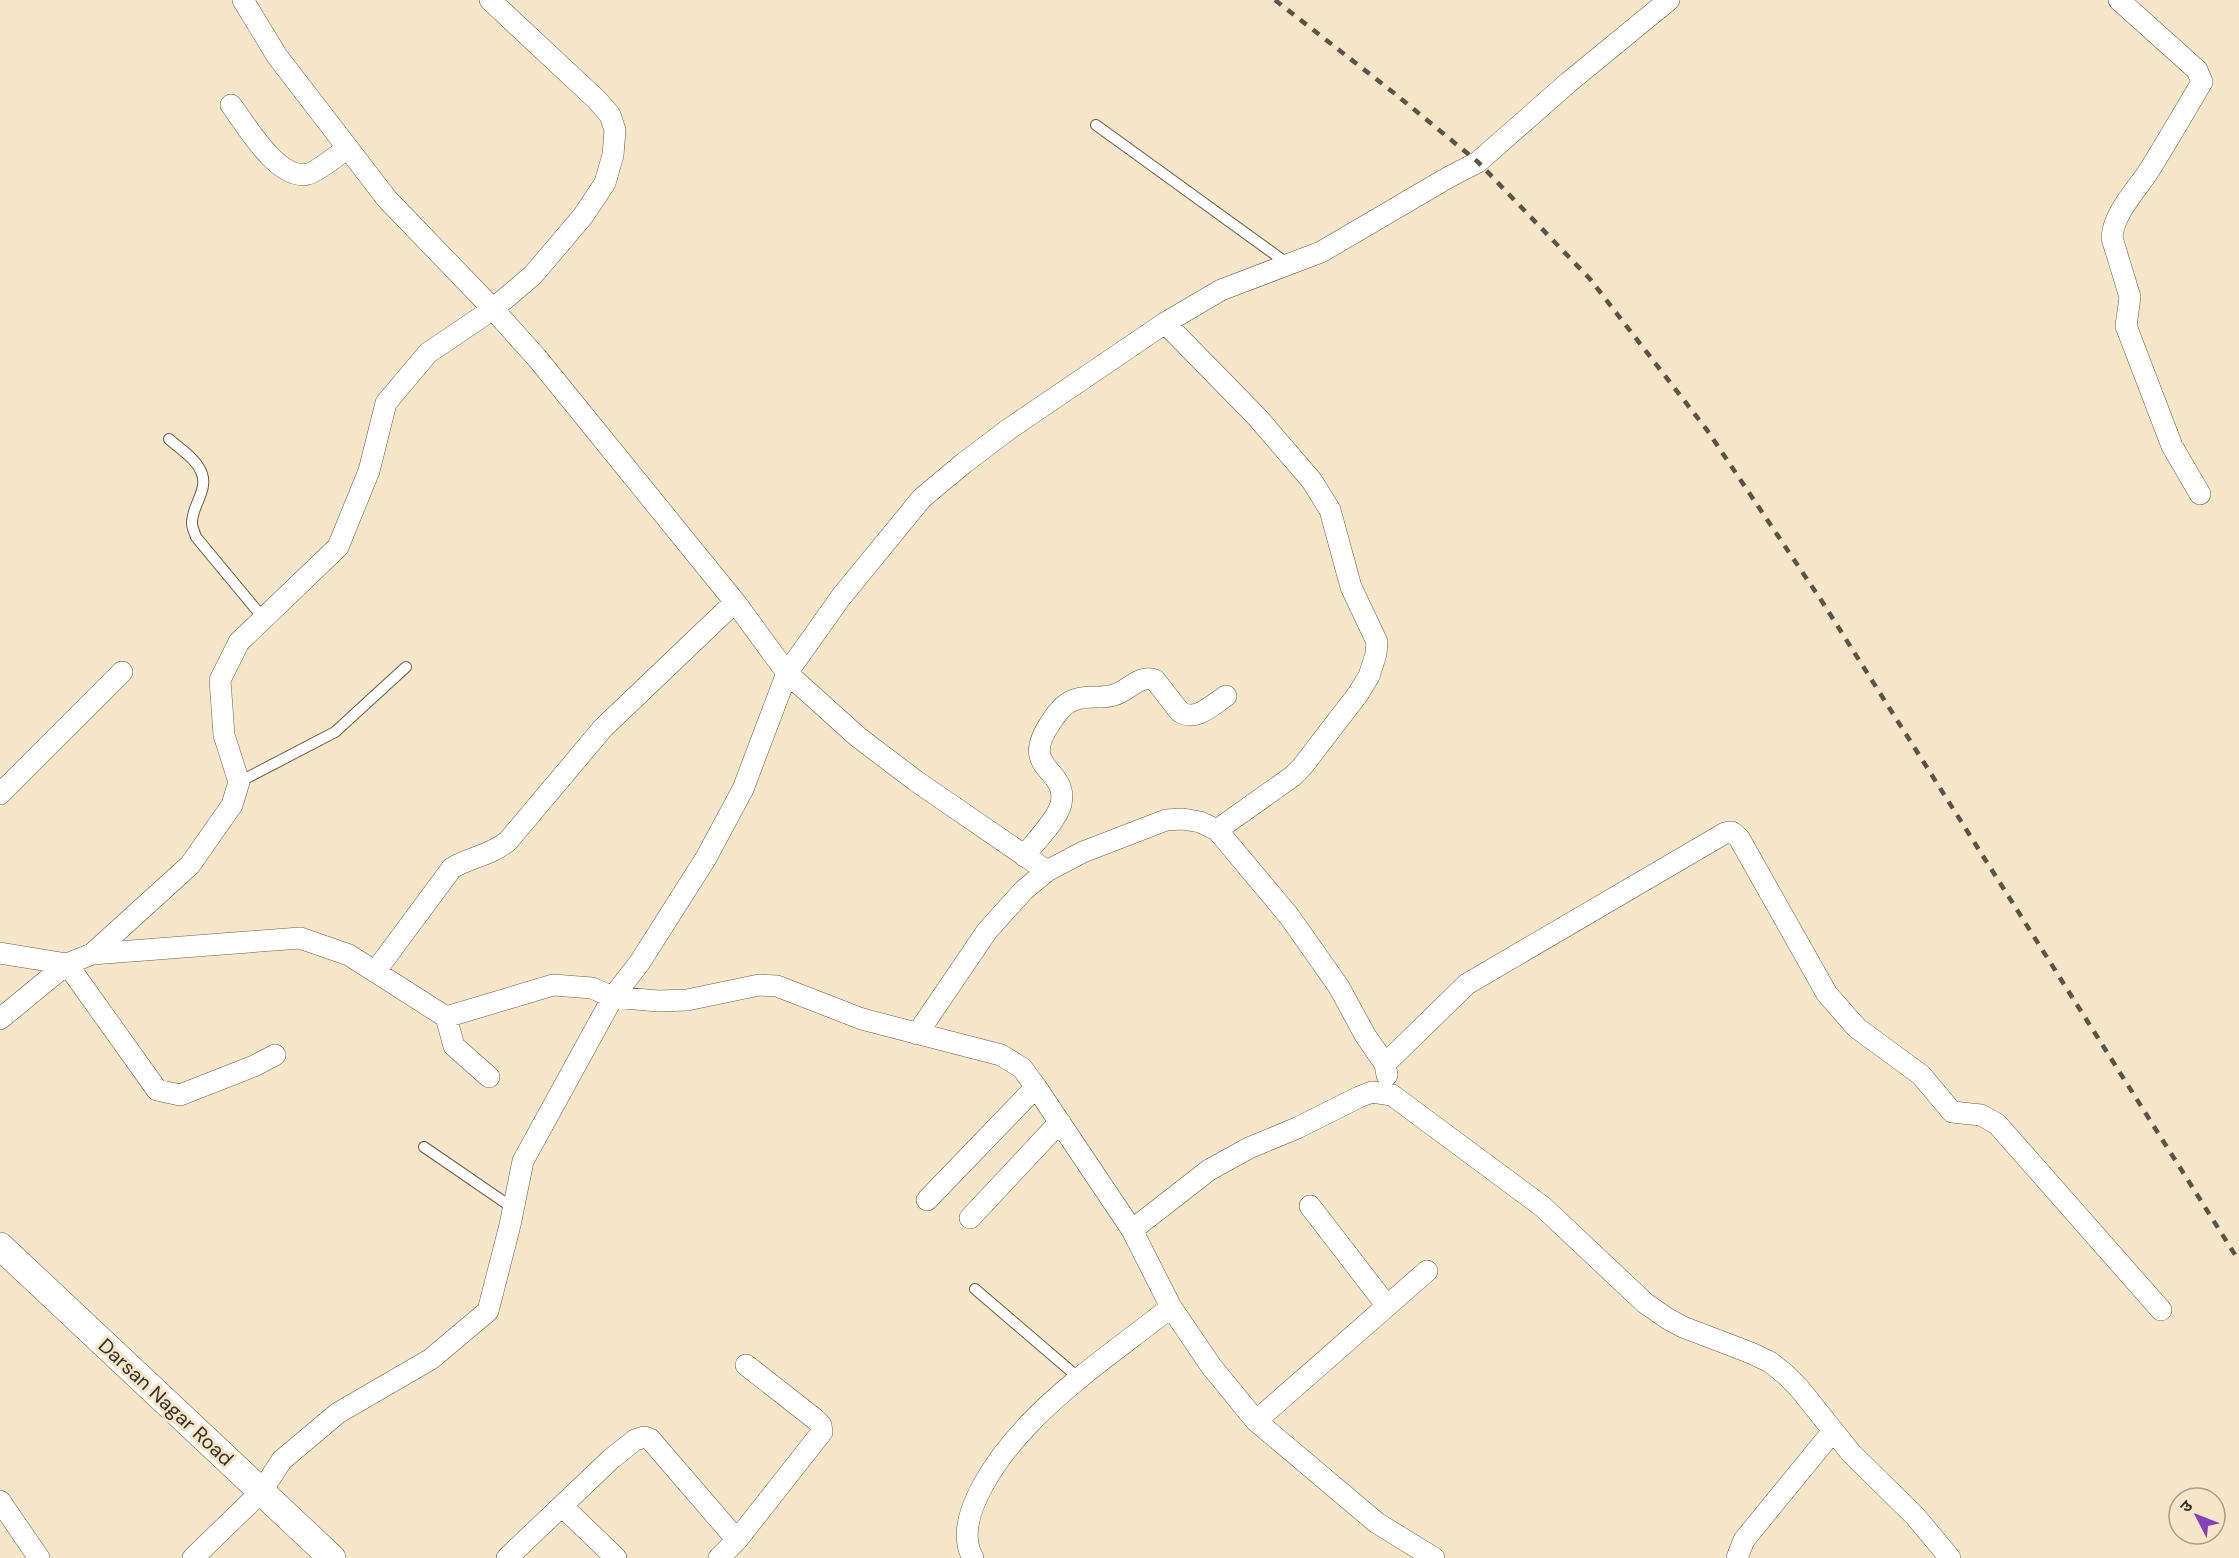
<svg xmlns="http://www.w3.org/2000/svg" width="2239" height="1558" font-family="'DM Sans','Noto Sans Devanagari',sans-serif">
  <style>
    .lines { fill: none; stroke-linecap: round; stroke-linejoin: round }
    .service-casing { stroke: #6a5d44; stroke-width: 12 }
    .minor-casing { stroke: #6a5d44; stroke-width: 22 }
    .tertiary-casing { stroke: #6a5d44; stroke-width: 28 }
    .service { stroke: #fff; stroke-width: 10 }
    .minor { stroke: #fff; stroke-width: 21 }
    .tertiary { stroke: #fff; stroke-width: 27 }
    .rail { stroke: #5b5445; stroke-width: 4.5; stroke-dasharray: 8 8; stroke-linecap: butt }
    .labels { text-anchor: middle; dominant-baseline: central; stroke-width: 6; stroke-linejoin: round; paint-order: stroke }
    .street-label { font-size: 20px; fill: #383227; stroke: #f5e6c9 }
  </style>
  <rect width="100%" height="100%" fill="#f5e6c9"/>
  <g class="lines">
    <defs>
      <path id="service" d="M1096 125 1288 264
        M169 439C180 449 197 459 202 474 208 491 191 507 192 524 192 528 195 533 196 537L264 619
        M239 782 335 732 406 667
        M424 1147 513 1208
        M975 1289 1080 1379"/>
      <path id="minor" d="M243 0 277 56 387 199 493 309 537 358 735 602 787 673 858 737 916 781 1047 871
        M2119 0 2197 70 2202 82C2185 111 2168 140 2150 169 2137 190 2113 213 2112 238L2130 297 2126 326 2172 446 2200 494
        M231 105C246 125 278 181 308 174 319 171 337 155 348 148
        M1165 323 1257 417 1312 481 1330 510 1351 587 1377 642 1376 654 1369 676 1358 694 1302 767 1293 776 1217 830
        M0 794 122 672
        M1024 856C1035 842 1057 820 1061 804 1069 767 1017 771 1051 722 1056 714 1065 703 1074 700 1086 695 1102 699 1114 695 1128 691 1140 674 1155 680L1180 712C1196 722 1212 705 1226 696
        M0 953 67 964 92 954 300 938 349 955 446 1017 553 985 592 988 613 997 658 1001 687 1000 759 985 777 986 862 1019 1001 1055 1022 1068 1036 1087 1132 1230 1171 1307 1211 1366 1256 1421 1377 1523 1434 1558
        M92 954 190 865 232 805 239 782 224 735 220 680 239 642 338 547 369 471 386 403 428 353 493 309 533 275 583 216 605 183 613 155 615 130 610 115 597 100 490 0
        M375 972 452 868C471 857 491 855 508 841L603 728 735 602
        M446 1017 454 1046 489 1077
        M0 1019 67 964 157 1090 180 1095 254 1066 275 1055
        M917 1034 987 931 1024 890 1047 871 1083 852 1166 820 1183 819 1200 822 1217 830 1289 916 1339 987 1365 1035 1385 1064 1387 1075
        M1385 1064 1467 984 1725 833 1732 832 1739 838 1827 994 1857 1028 1921 1075 1952 1112 1981 1115 1997 1124 2161 1310
        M927 1200 1036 1087
        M1310 1206 1387 1306
        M970 1218 1060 1122
        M1132 1230 1209 1170 1249 1148 1297 1128 1359 1097 1372 1092 1392 1095 1543 1207 1645 1303 1668 1319 1683 1327 1751 1353 1770 1362 1785 1374 1799 1388 1851 1453 1915 1516 1950 1558
        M1256 1421 1427 1271
        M0 1501 39 1558
        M562 1506 616 1558
        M193 1558 261 1492 282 1460 338 1413 431 1359 488 1311 510 1225 523 1161 613 997 640 962 706 858 743 789 787 673 841 597 922 498 964 463 1009 429 1165 323 1221 290 1321 252 1449 177 1478 162 1569 82 1669 0
        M507 1558 611 1459 635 1440 644 1437 650 1439 737 1540
        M719 1558 737 1540 822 1432 821 1425 815 1419 746 1365
        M973 1558C950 1518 1002 1452 1030 1423 1071 1380 1125 1344 1171 1307
        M1737 1558 1744 1540 1833 1431"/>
      <path id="tertiary" d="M0 1246 332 1558"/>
    </defs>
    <!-- service casing -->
    <use href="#service" class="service-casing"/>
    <!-- minor casing -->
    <use href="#minor" class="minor-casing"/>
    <!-- tertiary casing -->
    <use href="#tertiary" class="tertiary-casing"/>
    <!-- service -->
    <use href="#service" class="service"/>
    <!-- minor -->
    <use href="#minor" class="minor"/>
    <!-- tertiary -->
    <use href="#tertiary" class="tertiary"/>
    <!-- rail -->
    <path class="rail" d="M1275 0 1394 93 1478 162 1590 279 1707 430 1823 603 2239 1261"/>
  </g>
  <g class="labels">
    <!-- street labels -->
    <g class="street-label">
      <text transform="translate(166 1402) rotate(43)">Darsan Nagar Road</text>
    </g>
  </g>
  <!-- north arrow -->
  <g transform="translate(2197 1516) rotate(312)"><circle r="28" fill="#f5e6c9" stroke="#a99e88" stroke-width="1.5"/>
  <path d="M0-4.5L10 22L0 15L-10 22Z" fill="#8542b6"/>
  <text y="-9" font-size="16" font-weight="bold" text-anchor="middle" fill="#383227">उ</text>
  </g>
</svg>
